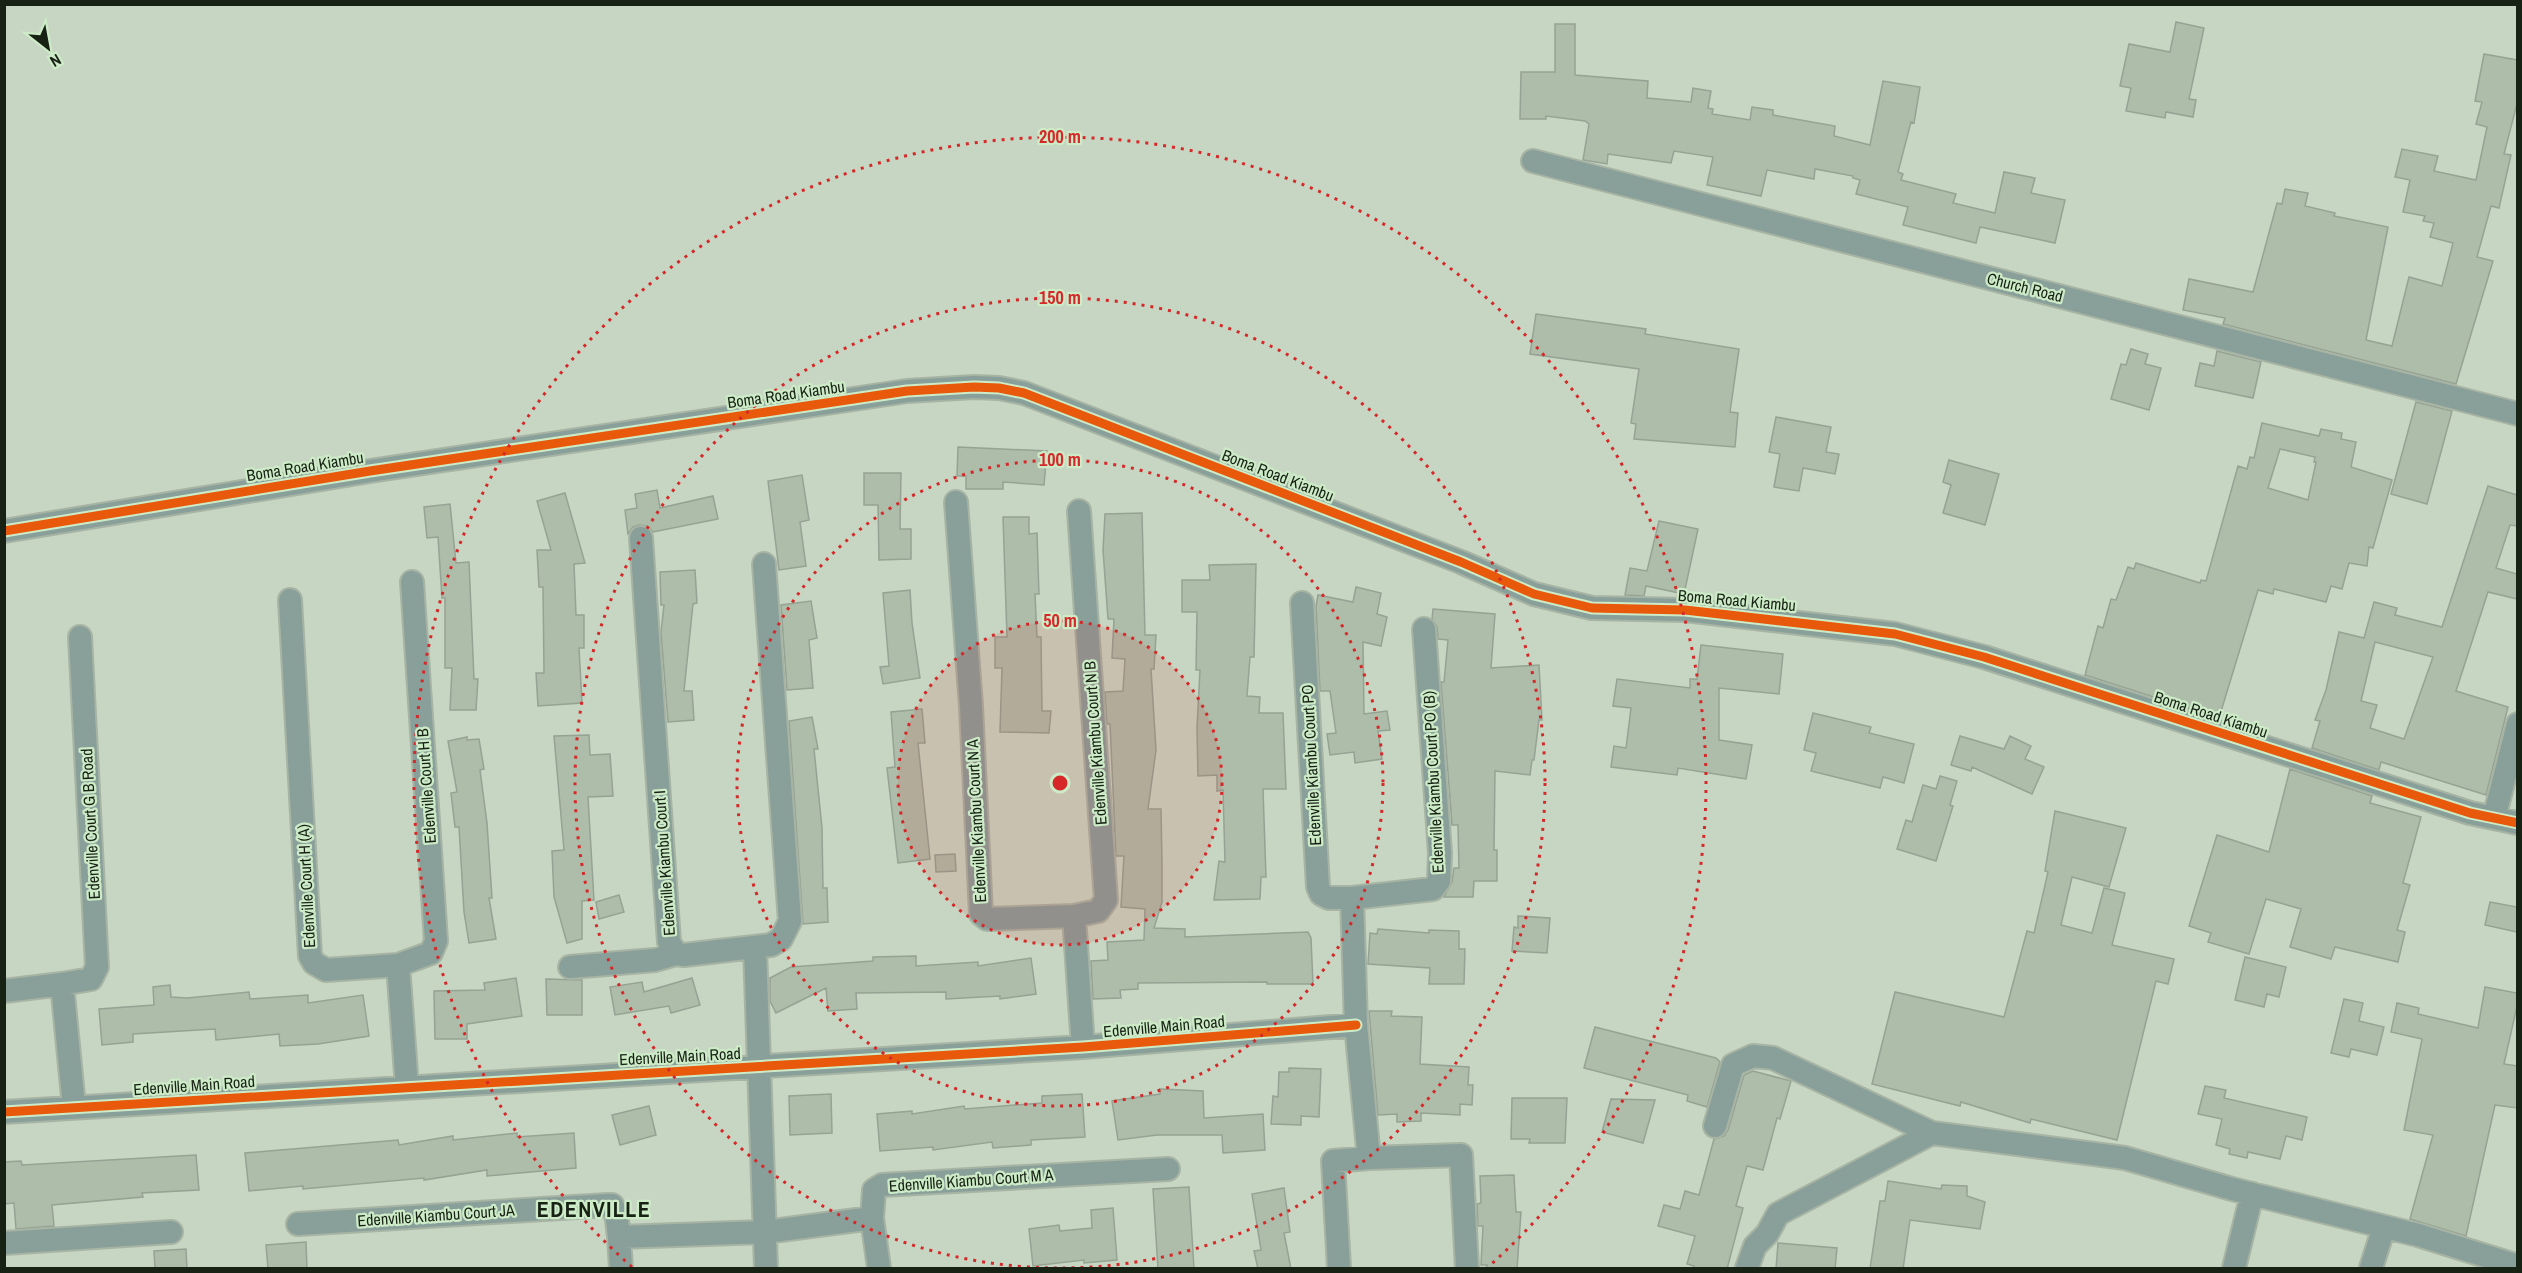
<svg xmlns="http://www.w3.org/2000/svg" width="2522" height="1273" font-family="'Archivo Narrow',sans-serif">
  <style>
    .building { fill: #adbda9; stroke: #96a293; stroke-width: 1.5; fill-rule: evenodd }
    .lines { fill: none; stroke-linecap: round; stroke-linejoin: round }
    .minor-casing { stroke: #a7b4a4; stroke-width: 26 }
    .minor { stroke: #899f9a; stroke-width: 22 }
    .cycleway-casing { stroke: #cdebc7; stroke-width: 13 }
    .cycleway { stroke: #e8590c; stroke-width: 9 }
    .ring { fill: none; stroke: #d62828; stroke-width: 3; stroke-dasharray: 3 6 }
    .labels { text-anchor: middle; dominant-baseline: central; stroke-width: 4.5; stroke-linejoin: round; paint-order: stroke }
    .street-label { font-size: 16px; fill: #172215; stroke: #cdebc7 }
    .district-label { font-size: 22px; font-weight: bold; letter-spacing: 1.5px; fill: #172215; stroke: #cdebc7 }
    .centre { fill: #d62828; stroke: #cdebc7; stroke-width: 3 }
    .ring-label { font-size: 18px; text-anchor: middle; font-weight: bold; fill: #d62828; stroke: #cdebc7; stroke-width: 4.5; stroke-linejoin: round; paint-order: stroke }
  </style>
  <rect width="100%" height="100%" fill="#c6d6c2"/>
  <!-- building -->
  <path class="building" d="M2176 22 2204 28 2189 99 2196 100 2193 117 2166 112 2165 118 2126 111 2131 88 2120 86 2129 44 2170 52Z
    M1555 24H1575V75L1648 81 1647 98 1691 102 1693 88 1711 91 1708 108 1713 109 1712 114 1750 120 1752 107 1773 110V115L1835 126 1834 136 1870 145 1883 81 1920 87 1914 123 1911 122 1898 172 1903 174 1901 180 1956 194 1953 203 1995 213 2004 172 2035 178 2031 193 2065 200 2055 243 1980 227 1976 243 1903 225 1908 207 1856 194 1860 180 1853 178V176L1815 169 1814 179 1767 170 1761 196 1707 185 1713 157 1674 151 1671 163 1608 154 1607 164 1583 160 1589 124 1585 121 1546 116V119H1520L1521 72H1555Z
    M2484 54 2517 60V104L2504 154 2511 155 2499 208 2491 206 2477 257 2493 261 2456 384 2223 324 2225 318 2183 310 2189 279 2253 292 2277 203 2282 204 2285 189 2308 193 2305 206 2335 213 2334 216 2388 227 2366 340 2392 346 2409 277 2442 286 2453 243 2430 237 2434 223 2423 221 2425 216 2403 212 2410 180 2395 177 2402 149 2438 156 2434 171 2476 180 2487 127 2476 124 2482 102 2475 101Z
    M1536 314 1646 329 1645 334 1739 349 1730 412 1738 413 1735 447 1634 439 1636 424 1631 423 1639 369 1530 354Z
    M2131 349 2148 354 2145 364 2161 368 2149 410 2111 399 2121 364 2126 365Z
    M2217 351 2261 362 2253 398 2195 386 2200 363 2214 366Z
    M2416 402 2452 411 2427 504 2391 494Z
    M1776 417 1831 427 1826 452 1839 454 1835 474 1803 468 1799 491 1774 487 1780 454 1769 452Z
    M2262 423 2319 436 2321 429 2342 433 2341 439 2356 442 2351 467 2392 480 2373 548 2369 547 2367 566 2349 563 2342 589 2331 586 2326 602 2274 589 2273 594 2258 590 2219 718 2085 675 2098 626 2103 628 2111 599 2116 600 2128 567 2134 569 2136 563 2200 583 2201 580 2206 581 2238 466 2247 469 2250 457 2254 458ZM2280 449 2315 457 2314 462H2316L2308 500 2268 488Z
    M958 447 1047 451 1044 485 1003 482V489H966V476H957Z
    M1949 460 1999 474 1985 525 1943 513 1951 485 1943 482Z
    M864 473H901L900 529H911V559L879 560 878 505H864Z
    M802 475 809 520 800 522 806 566 779 570 768 481Z
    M2488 486 2517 495V526L2510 525 2496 568 2517 574V599L2488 592 2456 691 2508 707 2486 795 2381 762 2379 770 2312 748 2320 721 2315 720 2326 690 2339 632 2364 638 2374 602 2397 608 2395 615 2442 627ZM2375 642 2433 657 2404 739 2370 728 2377 705 2361 701Z
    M657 490 660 508 713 496 718 519 653 532 647 526 639 525 633 527 628 534 625 510 637 508 635 494Z
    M565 493 585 563 574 564 576 615H584V648H579L582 703 538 706 536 673H544L543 587H539L537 550H551L537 501Z
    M450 504 456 563 469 562 474 679H478L476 710H450L452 668H445V598H442L438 537 427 538 424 507Z
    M1142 513 1145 635H1156L1154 669H1151L1156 750 1148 809H1161L1162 863V902L1154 928 1185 929V937L1308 932 1311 938 1313 984H1267V982L1138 983V989L1120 990 1121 998 1093 999 1091 961 1108 960 1107 942 1144 940 1145 909 1121 907 1124 856H1116L1110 724H1107L1105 692 1123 691 1125 659 1112 658 1114 619H1108L1103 550 1105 514Z
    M1003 517H1029V534L1037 533 1039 594H1035L1037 637H1041L1042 711H1051L1049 733 1000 732 1002 668H995V637H1007Z
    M1659 521 1698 529 1684 594 1646 586 1644 596 1625 595 1630 568 1647 571Z
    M1256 564 1254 657H1250L1247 696 1260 697 1259 713H1283L1286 789H1263L1266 877H1261L1260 899 1214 900 1219 861 1225 862 1223 790 1217 791V775L1198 776 1197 728 1200 670H1196L1197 612H1182V580H1210L1209 565Z
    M695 570 697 603 693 604 684 691H692L694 720 668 722 661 632 664 605H661L660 572Z
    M1356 587 1381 593 1377 614 1387 617 1381 646 1363 642 1364 714 1387 711 1390 730 1378 731 1382 759 1355 763 1354 752 1330 755 1327 734 1336 733 1330 691H1320L1316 606 1318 595 1353 602Z
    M910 590 912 623 920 678 883 684 880 667 889 666 883 593Z
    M811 601 817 638 809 640 813 688 787 690 781 605Z
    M1433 609 1495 614 1491 668 1539 665 1542 720H1539L1534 760H1532L1530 775 1495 771 1494 850H1497V881H1474L1473 897H1444L1452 882 1454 868H1459L1458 825H1452L1441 682H1444L1448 640 1438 639 1437 627 1432 619Z
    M1701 645 1783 654 1779 694 1719 688V740L1752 745 1746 779 1678 768 1677 775 1611 767 1614 746 1626 748 1631 708 1613 706 1617 679 1690 688V679H1697Z
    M922 709 925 743H918L930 859 898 863 887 768 895 767 891 712Z
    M1813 713 1871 727 1869 733 1914 744 1904 783 1883 777 1880 788 1811 771 1816 753 1804 750Z
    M812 717 818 749H814L822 828 823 888H827L828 922 803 924 789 721Z
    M589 735 590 755 610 754 613 796 588 797 594 900 582 901V939L567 943 554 897 552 851 564 850 554 736Z
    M1960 736 2004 749 2010 736 2031 746 2025 759 2044 767 2032 794 1972 767 1971 771 1951 765Z
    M467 737V740L479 739 484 769 480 770 487 823 492 898H489L496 939 469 943 464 912 459 827H455L451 793 457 792 448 741Z
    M2290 769 2372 796 2370 803 2421 817 2403 883 2410 885 2397 930 2405 932 2398 962 2335 947 2331 959 2290 947 2301 909 2266 899 2249 954 2208 942 2211 933 2189 926 2217 835 2269 852Z
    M1940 776 1957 781 1950 805 1953 806 1936 861 1897 849 1906 820 1912 822 1923 785 1936 789Z
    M2055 811 2126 828 2109 887 2072 877 2061 925 2092 933 2104 888 2125 893 2112 945 2174 959 2168 984 2156 981 2117 1140 2031 1119 2030 1123 1961 1102 1960 1106 1872 1084 1895 992 2004 1017 2027 931 2034 933 2048 872 2045 871Z
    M955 854 956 871 936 872 935 855Z
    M619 895 624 912 599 919 596 902Z
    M2490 902 2517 907V932L2485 925Z
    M1518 916 1550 918 1547 953 1512 951 1514 927 1518 928Z
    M1378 929 1429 933V930L1459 931V949H1465L1464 984H1429L1430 968 1368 964 1370 933 1377 934Z
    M916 956V966L978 962V966L1031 958 1036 994 1000 999V996L946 999V992L856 993 857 1009 828 1011 826 988 776 1013 770 1001V978L791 967 873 961V957Z
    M2245 957 2286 967 2279 997 2267 994 2264 1007 2235 1000Z
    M516 978 522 1016 467 1024V1039H435L434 991 485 990 484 983Z
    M692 978 700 1005 671 1013 669 1006 615 1015 610 987 642 982 644 992Z
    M546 979 582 980V1015H547Z
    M170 985 171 997 187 998 249 992 250 999 308 995V1003L363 995 369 1036 318 1044 280 1046 279 1034 216 1040 215 1029 133 1034V1042L102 1045 99 1009 154 1005 153 987Z
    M2485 987 2517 993V1006L2504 1064 2517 1066V1108L2495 1105 2466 1236 2410 1219 2433 1135 2404 1130 2422 1039 2391 1032 2397 1003 2419 1008 2418 1014 2478 1028Z
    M2344 999 2363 1003 2359 1021 2384 1027 2377 1055 2351 1049 2349 1057 2331 1053Z
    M1369 1011H1392L1391 1016 1422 1017 1420 1064 1469 1067 1468 1085H1473L1472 1105 1460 1104V1115L1421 1113V1121L1397 1122V1114L1378 1115Z
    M1595 1027 1716 1058 1720 1062 1707 1107 1687 1101 1688 1095 1584 1068Z
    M1289 1068 1321 1069 1319 1117 1301 1116V1125L1271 1124 1273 1096 1278 1097 1279 1072H1289Z
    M1753 1071 1791 1081 1780 1119 1777 1118 1763 1170 1747 1166 1736 1206 1743 1208 1727 1269H1693L1694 1266 1687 1264 1695 1236 1658 1226 1664 1205 1680 1209 1685 1191 1699 1195 1714 1139 1724 1136 1728 1130 1744 1075Z
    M2205 1086 2226 1090 2224 1098 2307 1117 2302 1140 2286 1136 2280 1159 2248 1152 2247 1158 2229 1154 2230 1149 2216 1145 2222 1119 2198 1114Z
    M1160 1089 1203 1091 1204 1118 1263 1114 1265 1150 1223 1153 1222 1135H1157L1118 1140 1112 1101 1160 1094Z
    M831 1094 832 1133 790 1135 789 1096Z
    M1082 1094 1085 1137 1031 1140V1145L993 1148 992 1142 933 1150V1147L880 1151 877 1114 912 1111V1114L964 1106 965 1109 1042 1103V1096Z
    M1512 1098H1567L1565 1143H1529L1530 1139H1511Z
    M1611 1099 1655 1100 1643 1143 1602 1132Z
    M649 1106 656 1135 620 1145 612 1115Z
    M517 1133V1137L574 1133 576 1168 487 1176V1170L424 1180V1178L303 1189V1186L249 1191 245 1153 398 1140 399 1145 453 1136V1140Z
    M196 1155 199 1190 142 1193 143 1197 52 1205 54 1226 16 1229 14 1203 4 1204V1162L21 1161 22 1165Z
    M1514 1175 1516 1212H1521L1517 1269H1486L1487 1265H1481L1483 1226H1478L1477 1204 1481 1203 1480 1176Z
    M1888 1181 1941 1189 1942 1185 1967 1186V1196L1985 1202 1980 1229 1910 1220 1903 1269H1870L1880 1201H1885Z
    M1189 1187 1194 1269H1158L1153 1189Z
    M1284 1188 1290 1232 1284 1233 1291 1269H1258L1254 1251 1261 1250 1252 1194Z
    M1113 1208 1117 1260 1084 1263V1260L1033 1266 1029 1229 1059 1225 1060 1231 1092 1228 1091 1210Z
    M306 1242 307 1269H268L266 1245Z
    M1778 1243 1837 1248 1835 1269H1776Z
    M186 1249 187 1269H155L154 1251Z"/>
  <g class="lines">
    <defs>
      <path id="minor" d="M1533 161 2518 414
        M956 502 971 706 981 914 987 919 1074 916 1083 1047
        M4 531 370 471 907 391 974 387 999 388 1024 393 1461 562 1534 594 1592 608 1685 610 1895 634 1984 657 2470 813 2518 823
        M641 538 669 942 676 954 684 955 771 945 781 939 790 921 764 564
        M290 600 310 956 314 963 326 970 398 965 407 1087
        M1302 603 1318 887 1321 894 1329 898H1352
        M1424 629 1440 853 1439 881 1433 889 1352 898 1356 1025 1369 1158 1461 1155 1467 1268
        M2494 818 2518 724
        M1074 916 1098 911 1106 900 1079 511
        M755 948 766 1268
        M398 965 431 953 436 941 412 582
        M570 967 655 960 676 954
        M62 984 91 979 97 967 80 637
        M4 991 62 984 74 1107
        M4 1112 1083 1047 1356 1025
        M1715 1126 1733 1065 1753 1056 1773 1058 1932 1133 2125 1158 2232 1189 2418 1235 2518 1266
        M872 1218 879 1268
        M298 1224 608 1205H612L616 1212 619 1237
        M4 1243 171 1232
        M621 1268 619 1237 765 1232 872 1218 874 1190 882 1185 1168 1169
        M1339 1268 1333 1161 1369 1158
        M1747 1268 1755 1246 1767 1234 1778 1214 1932 1133
        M2234 1268 2252 1194
        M2371 1268 2384 1227"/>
    </defs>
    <!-- minor casing -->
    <use href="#minor" class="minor-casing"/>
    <!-- minor -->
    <use href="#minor" class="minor"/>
    <defs>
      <path id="cycleway" d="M4 531 370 471 907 391 974 387 999 388 1024 393 1461 562 1534 594 1592 608 1685 610 1895 634 1984 657 2470 813 2518 823
        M4 1112 1083 1047 1356 1025"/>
    </defs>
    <!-- cycleway casing -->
    <use href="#cycleway" class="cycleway-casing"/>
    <!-- cycleway -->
    <use href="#cycleway" class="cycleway"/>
  </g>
  <!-- distance rings -->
  <circle cx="1060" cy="783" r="162" fill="#d62828" fill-opacity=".12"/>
  <g class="ring">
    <circle cx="1060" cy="783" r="162"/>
    <circle cx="1060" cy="783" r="323"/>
    <circle cx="1060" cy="783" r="485"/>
    <path d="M632 1267A646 646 0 1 1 1488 1267"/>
  </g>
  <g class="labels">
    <!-- street labels -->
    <g class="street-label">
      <text transform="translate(2025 287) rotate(14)">Church Road</text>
      <text transform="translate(786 394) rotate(-8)">Boma Road Kiambu</text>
      <text transform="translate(305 466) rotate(-9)">Boma Road Kiambu</text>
      <text transform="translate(1278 475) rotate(21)">Boma Road Kiambu</text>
      <text transform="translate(1737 600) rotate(5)">Boma Road Kiambu</text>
      <text transform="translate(2211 714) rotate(18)">Boma Road Kiambu</text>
      <text transform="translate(1095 743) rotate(-94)">Edenville Kiambu Court N B</text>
      <text transform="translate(1311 765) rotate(-93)">Edenville Kiambu Court PO</text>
      <text transform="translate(1433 782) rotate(-93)">Edenville Kiambu Court PO (B)</text>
      <text transform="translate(426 786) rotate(-94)">Edenville Court H B</text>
      <text transform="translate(976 821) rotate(-93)">Edenville Kiambu Court N A</text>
      <text transform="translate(90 824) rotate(-93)">Edenville Court G B Road</text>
      <text transform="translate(664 863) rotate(-94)">Edenville Kiambu Court I</text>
      <text transform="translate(306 886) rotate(-93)">Edenville Court H (A)</text>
      <text transform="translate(1164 1026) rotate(-5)">Edenville Main Road</text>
      <text transform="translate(680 1056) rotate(-3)">Edenville Main Road</text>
      <text transform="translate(194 1085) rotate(-4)">Edenville Main Road</text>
      <text transform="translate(971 1180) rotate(-4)">Edenville Kiambu Court M A</text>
      <text transform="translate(436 1215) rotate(-4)">Edenville Kiambu Court JA</text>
    </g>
    <!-- district labels -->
    <g class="district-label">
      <text x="594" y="1209">EDENVILLE</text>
    </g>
  </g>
  <circle cx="1060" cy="783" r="9" class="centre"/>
  <g class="ring-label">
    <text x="1060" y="143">200 m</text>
    <text x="1060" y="304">150 m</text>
    <text x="1060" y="466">100 m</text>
    <text x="1060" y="627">50 m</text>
  </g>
  <!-- border -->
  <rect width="2522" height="1273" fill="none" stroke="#172215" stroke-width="12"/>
  <!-- north arrow -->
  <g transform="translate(48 48) rotate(149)" stroke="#cdebc7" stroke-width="4.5" paint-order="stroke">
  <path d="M0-4.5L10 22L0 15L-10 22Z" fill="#172215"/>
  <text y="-9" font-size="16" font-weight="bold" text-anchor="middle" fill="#172215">N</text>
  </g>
</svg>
